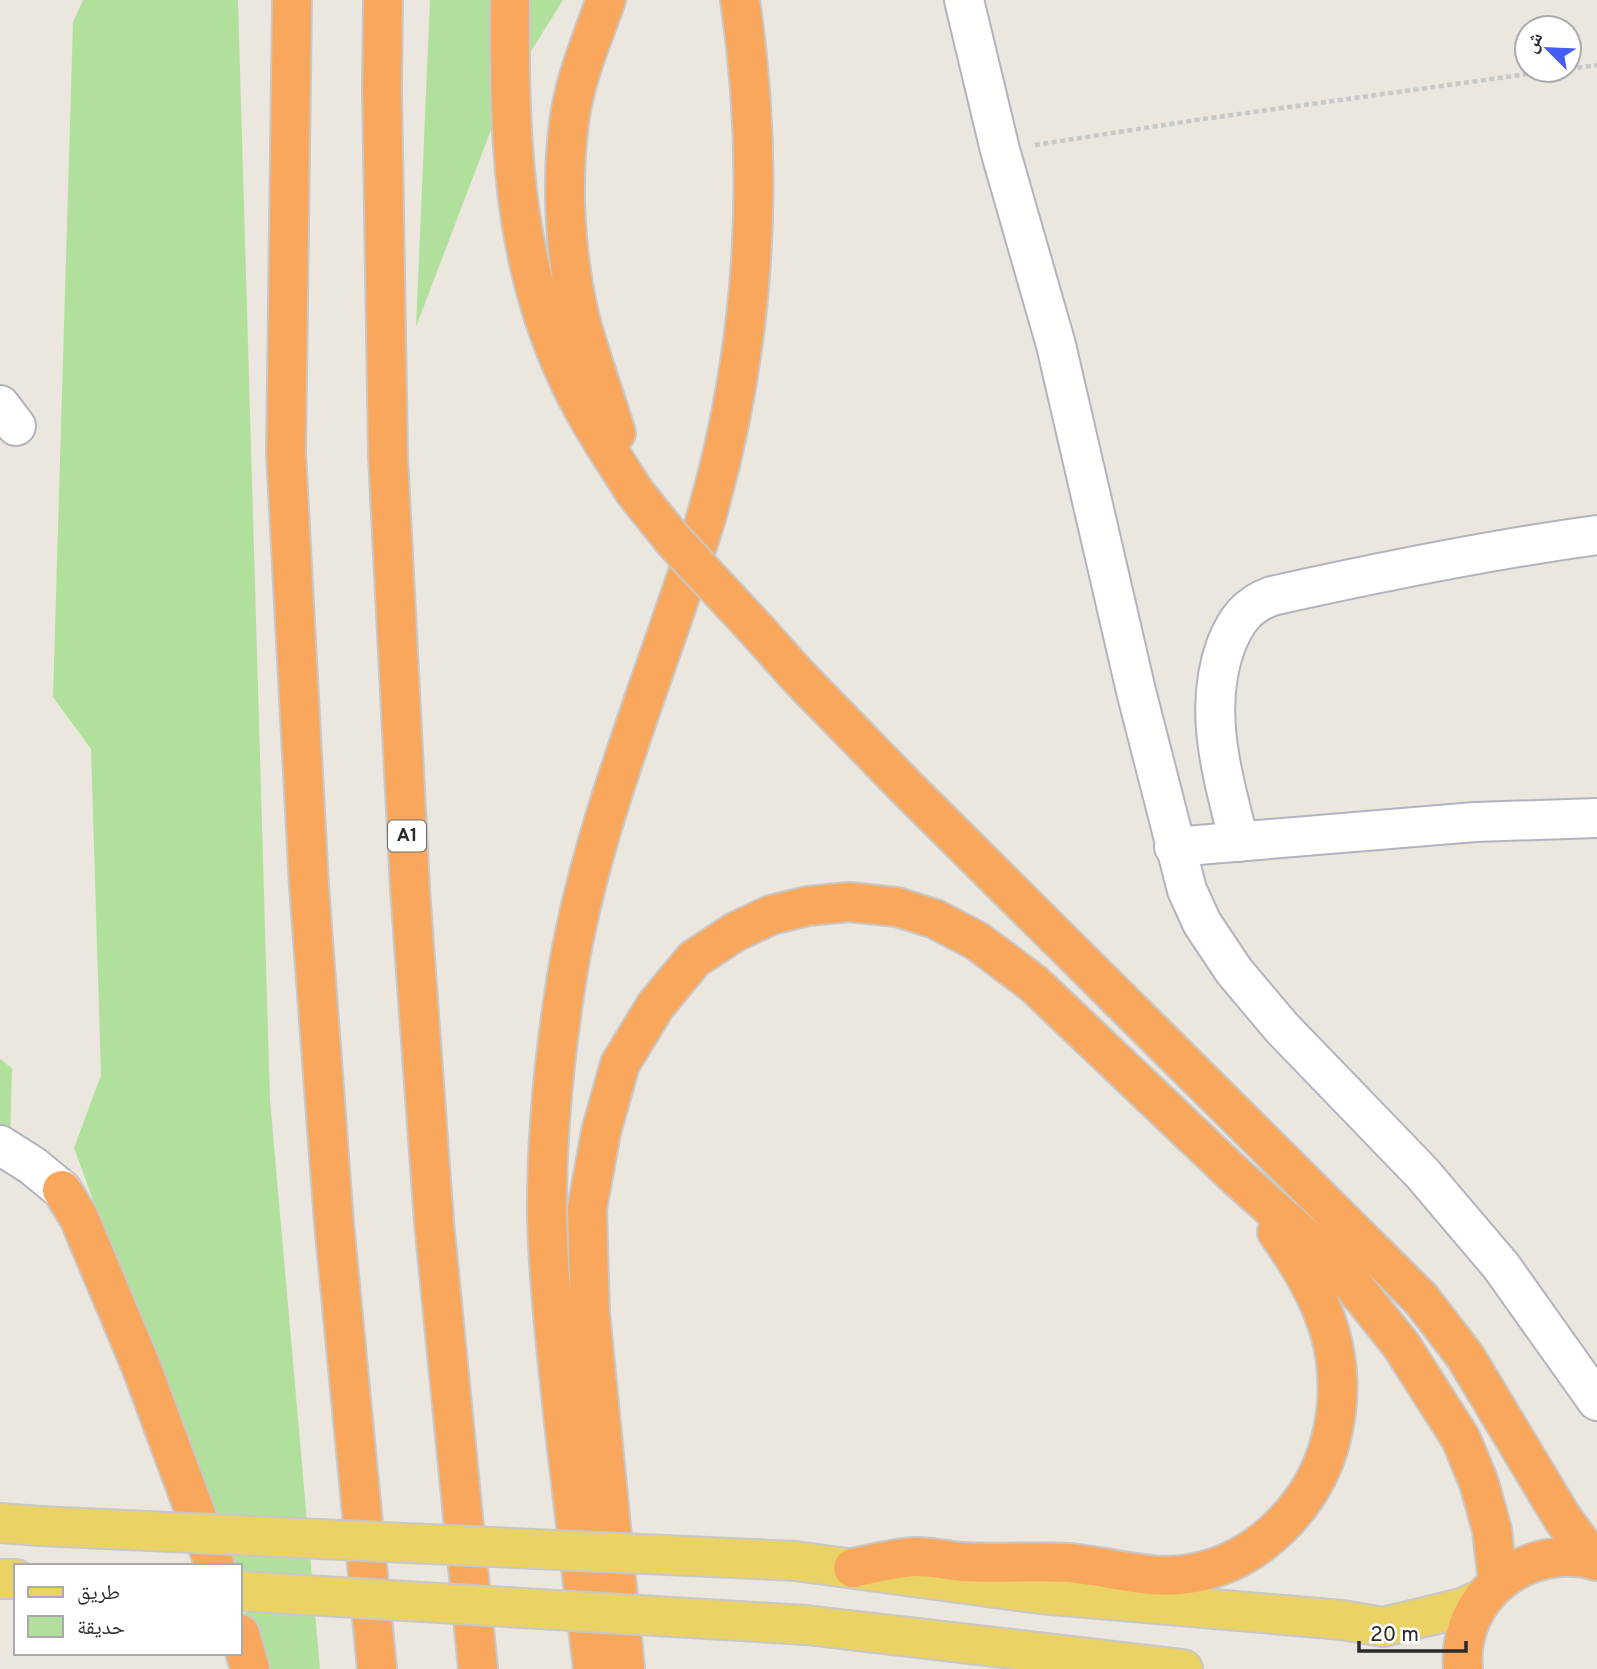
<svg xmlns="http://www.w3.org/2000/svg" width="1597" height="1669" font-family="Overpass,'Noto Naskh Arabic',sans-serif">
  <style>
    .green { fill: #b1e09c }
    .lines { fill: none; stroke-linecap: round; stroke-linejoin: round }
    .minor-casing { stroke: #b1b3be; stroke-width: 42 }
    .major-casing { stroke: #c8c8c8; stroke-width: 42 }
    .highway-casing { stroke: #c8c8c8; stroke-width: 42 }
    .path { stroke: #c8c8c8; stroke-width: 4.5; stroke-dasharray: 5 3.5; stroke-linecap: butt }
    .minor { stroke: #fff; stroke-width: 38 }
    .major { stroke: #ebd264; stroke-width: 38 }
    .highway { stroke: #f8a75d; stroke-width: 38 }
    .major-bridge-casing { stroke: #c8c8c8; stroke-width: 42; stroke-linecap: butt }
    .highway-bridge-casing { stroke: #c8c8c8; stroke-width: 42; stroke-linecap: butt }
    .major-bridge { stroke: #ebd264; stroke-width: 38 }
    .highway-bridge { stroke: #f8a75d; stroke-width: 38 }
    .labels { text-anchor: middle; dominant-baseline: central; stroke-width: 5; stroke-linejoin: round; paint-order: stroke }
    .shield { fill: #fff; stroke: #6b6b6b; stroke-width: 2 }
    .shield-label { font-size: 19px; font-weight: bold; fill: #2b2b2b }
  </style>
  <rect width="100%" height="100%" fill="#ece7de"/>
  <!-- green -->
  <path class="green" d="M83 0H238L270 1100 320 1669H266L240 1598V1566H228L74 1148 101 1075 91 749 53 697 73 22Z
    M430 0H563L505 93 416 327Z
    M0 1059 12 1068 10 1141 0 1134Z"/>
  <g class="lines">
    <defs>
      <path id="minor" d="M964 0 1000 150 1056 345 1136 691 1187 890 1202 923 1234 971 1282 1028 1422 1173 1501 1266 1597 1401
        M0 405 16 426
        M1239 842C1223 776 1202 711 1226 645 1236 620 1247 605 1272 596 1380 572 1488 550 1597 535
        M1174 847 1475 822 1597 818
        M0 1145 33 1166 62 1190"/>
      <path id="major" d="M0 1523 40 1526
        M795 1561 1040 1594 1342 1620 1383 1627 1462 1608 1482 1599
        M0 1579H16
        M806 1625 1183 1669"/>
      <path id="highway" d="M292 0 286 453 309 886 334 1223 377 1669
        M383 0 382 90 388 456 410 889 434 1222 478 1669
        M510 0C509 130 511 256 567 376 585 417 611 454 634 491
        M606 0C592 39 574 81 569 123 561 185 565 254 579 315 589 354 604 394 616 433
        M756 629 797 675 906 787 1421 1299 1465 1356 1563 1519 1593 1560
        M62 1190 79 1218 141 1366 215 1566
        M853 1568C873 1564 894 1558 915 1557 930 1556 947 1561 962 1562 997 1564 1033 1561 1068 1563 1109 1566 1153 1582 1194 1573 1260 1561 1315 1503 1331 1439 1351 1359 1324 1297 1277 1232
        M240 1634 250 1669
        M593 1669C583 1587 573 1505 564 1423 557 1355 549 1287 547 1219 546 1134 555 1048 569 964 591 839 639 717 680 596 690 567 701 537 709 507 755 342 765 170 740 0
        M625 1669 590 1313 587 1209 601 1132 620 1064 656 1005 694 959 735 932 771 915 808 906 849 902 897 907 935 919 977 941 1033 983 1237 1177 1341 1270 1401 1345 1461 1439 1479 1483 1492 1530 1498 1582
        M1463 1669C1456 1596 1528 1541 1597 1561"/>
    </defs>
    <!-- minor casing -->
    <use href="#minor" class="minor-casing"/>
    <!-- major casing -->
    <use href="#major" class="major-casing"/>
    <!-- highway casing -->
    <use href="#highway" class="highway-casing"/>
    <!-- path -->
    <path class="path" d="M1569 69 1597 65
      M1035 145 1203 119 1557 70"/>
    <!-- minor -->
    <use href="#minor" class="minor"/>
    <!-- major -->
    <use href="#major" class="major"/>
    <!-- highway -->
    <use href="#highway" class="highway"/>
    <defs>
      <path id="major-bridge" d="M40 1526 795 1561
        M240 1591 806 1625"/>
      <path id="highway-bridge" d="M634 491 673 540 756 629"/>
    </defs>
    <!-- major-bridge casing -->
    <use href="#major-bridge" class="major-bridge-casing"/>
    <!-- highway-bridge casing -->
    <use href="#highway-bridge" class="highway-bridge-casing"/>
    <!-- major-bridge -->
    <use href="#major-bridge" class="major-bridge"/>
    <!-- highway-bridge -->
    <use href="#highway-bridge" class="highway-bridge"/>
  </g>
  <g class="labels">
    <!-- shield labels -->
    <rect class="shield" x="388" y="820.5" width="38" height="31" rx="5"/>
    <g class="shield-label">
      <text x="407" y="836">A1</text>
    </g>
  </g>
  <!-- legend -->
  <rect x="14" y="1564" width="228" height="91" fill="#ffffff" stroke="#aaaaaa" stroke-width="2"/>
  <rect x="28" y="1587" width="35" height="10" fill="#ebd264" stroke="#aaaaaa" stroke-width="2"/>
  <text x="77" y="1599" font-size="21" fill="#2b2b2b">طريق</text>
  <rect x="28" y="1616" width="35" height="21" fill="#b1e09c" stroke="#aaaaaa" stroke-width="2"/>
  <text x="77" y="1634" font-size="21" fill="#2b2b2b">حديقة</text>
  <!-- north arrow -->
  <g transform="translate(1548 49) rotate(294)"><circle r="33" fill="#ffffff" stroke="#aaaaaa" stroke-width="2"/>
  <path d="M0-5L12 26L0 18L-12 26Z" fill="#445df2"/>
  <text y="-10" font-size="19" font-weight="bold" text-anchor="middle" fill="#2b2b2b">ش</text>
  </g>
  <!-- scale -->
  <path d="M1359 1641v10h107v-10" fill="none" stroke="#2b2b2b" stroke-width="3.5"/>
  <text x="1370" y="1641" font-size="21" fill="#2b2b2b" stroke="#ffffff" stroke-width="5" paint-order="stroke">20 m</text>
</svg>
